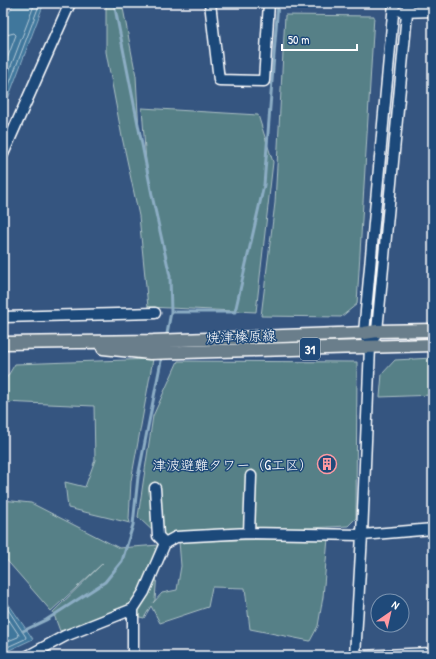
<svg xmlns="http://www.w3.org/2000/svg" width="436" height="659" font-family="'Patrick Hand','Klee One',sans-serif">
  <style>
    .green { fill: #578087; stroke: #abc0c3 }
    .water { fill: #40779c; stroke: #8cadc4 }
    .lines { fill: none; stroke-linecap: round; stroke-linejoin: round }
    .shore { stroke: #b3c9d7; stroke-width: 1 }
    .stream { stroke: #8cadc4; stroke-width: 3 }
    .minor-casing { stroke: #fff; stroke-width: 13 }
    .major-casing { stroke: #fff; stroke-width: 15 }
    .minor { stroke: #1f4a7a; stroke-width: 10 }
    .major { stroke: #6b7e8b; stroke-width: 12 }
    .labels { text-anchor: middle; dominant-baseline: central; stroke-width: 3; stroke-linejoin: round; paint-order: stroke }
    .shield { fill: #1f4a7a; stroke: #bcc9d7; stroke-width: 1 }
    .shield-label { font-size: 13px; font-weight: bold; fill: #fff }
    .street-label { font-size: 14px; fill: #fff; stroke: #1f4a7a }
    .poi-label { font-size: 14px; fill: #fff; stroke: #1f4a7a; text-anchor: end }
  </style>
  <rect width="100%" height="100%" fill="#355580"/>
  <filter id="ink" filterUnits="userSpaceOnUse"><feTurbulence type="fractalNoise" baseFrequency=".025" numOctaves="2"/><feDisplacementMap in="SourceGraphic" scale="8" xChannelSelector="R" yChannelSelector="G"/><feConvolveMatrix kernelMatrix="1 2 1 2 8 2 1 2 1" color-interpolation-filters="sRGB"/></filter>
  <g filter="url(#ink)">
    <!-- green -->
    <path class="green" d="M106 3H122L136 76 139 132 146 163 142 108 258 115 273 162 256 312 148 307 139 216 122 137 106 52Z
      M285 15 374 16 357 304 341 317 261 316 275 203Z
      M433 358V395L380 397 382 374 395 360Z
      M153 359 131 481 129 519 130 523 68 508 65 482 85 487 95 460 94 406 3 402V384L15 364Z
      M178 361 357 362 356 518 348 526 158 536 138 517 153 416Z
      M3 500 31 503 119 548 159 545 155 600 153 603 162 593 177 590 181 566 179 541 328 538 323 597 318 626 310 641 250 629 245 588 212 587 208 607 160 623 151 606 144 618 123 613 60 631 53 612 103 563 51 611 3 556Z"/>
    <!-- water -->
    <path class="water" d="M14 3H44L3 112V24Z
      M3 596 33 639 3 653Z"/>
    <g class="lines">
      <!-- shore -->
      <path class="shore" d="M3 36 14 33 16 35 3 70
        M3 87 35 3
        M3 101 40 3
        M3 602 26 637 25 639 3 649
        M3 611 19 635 18 637 3 643"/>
      <!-- stream -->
      <path class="stream" d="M114 3 153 200 170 276 171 312 166 339
        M171 312H235L264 185 278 3
        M23 631 46 620 105 582 122 561 133 525 138 477 162 356"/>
      <defs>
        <path id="minor" d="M210 3 219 80 264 81 269 3
          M402 12 433 11
          M3 154 70 3
          M3 317 155 313
          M367 340 364 333 394 3
          M155 488 158 536 165 543 176 537 249 533 362 535 370 347 377 331 408 3
          M249 533 251 476
          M28 656 65 636 133 609
          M133 656V609L144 592 165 543
          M355 656 362 535 433 529
          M359 656 433 653"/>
        <path id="major" d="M3 343 153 341 364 333 377 331 433 330
          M103 348 150 353 433 345"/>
      </defs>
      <!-- minor casing -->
      <use href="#minor" class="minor-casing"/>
      <!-- major casing -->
      <use href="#major" class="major-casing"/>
      <!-- minor -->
      <use href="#minor" class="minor"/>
      <!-- major -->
      <use href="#major" class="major"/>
    </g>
  </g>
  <!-- icons -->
  <defs>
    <symbol id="building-ring" viewBox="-11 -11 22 22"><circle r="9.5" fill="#1f4a7a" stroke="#ff9aa2" stroke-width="1.5"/><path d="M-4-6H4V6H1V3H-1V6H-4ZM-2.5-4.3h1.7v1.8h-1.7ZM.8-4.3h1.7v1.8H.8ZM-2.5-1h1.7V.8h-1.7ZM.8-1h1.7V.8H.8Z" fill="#ff9aa2"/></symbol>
  </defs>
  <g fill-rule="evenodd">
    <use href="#building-ring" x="316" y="453" width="22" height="22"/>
  </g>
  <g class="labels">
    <!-- shield labels -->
    <rect class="shield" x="300" y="338" width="20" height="22" rx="3"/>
    <g class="shield-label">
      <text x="310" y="349">31</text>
    </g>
    <!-- street labels -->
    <g class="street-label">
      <text transform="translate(241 336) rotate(-2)">焼津榛原線</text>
    </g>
    <!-- poi labels -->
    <g class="poi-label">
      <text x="313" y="464">津波避難タワー（G工区）</text>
    </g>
  </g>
  <!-- margin -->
  <rect width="436" height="659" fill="none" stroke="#1f4a7a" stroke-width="16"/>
  <rect x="8" y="8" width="420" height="643" fill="none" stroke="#fff" stroke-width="1.5" filter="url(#ink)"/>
  <!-- north arrow -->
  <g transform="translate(390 613) rotate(34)"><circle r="19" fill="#1f4a7a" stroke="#7992af"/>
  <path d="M0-3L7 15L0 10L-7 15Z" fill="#ff9aa2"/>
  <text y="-6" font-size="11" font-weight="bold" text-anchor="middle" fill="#ffffff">N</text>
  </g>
  <!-- scale -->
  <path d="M282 44v6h75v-6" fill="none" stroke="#ffffff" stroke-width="2"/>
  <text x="288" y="44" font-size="12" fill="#ffffff" stroke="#1f4a7a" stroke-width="3" paint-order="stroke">50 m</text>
</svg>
